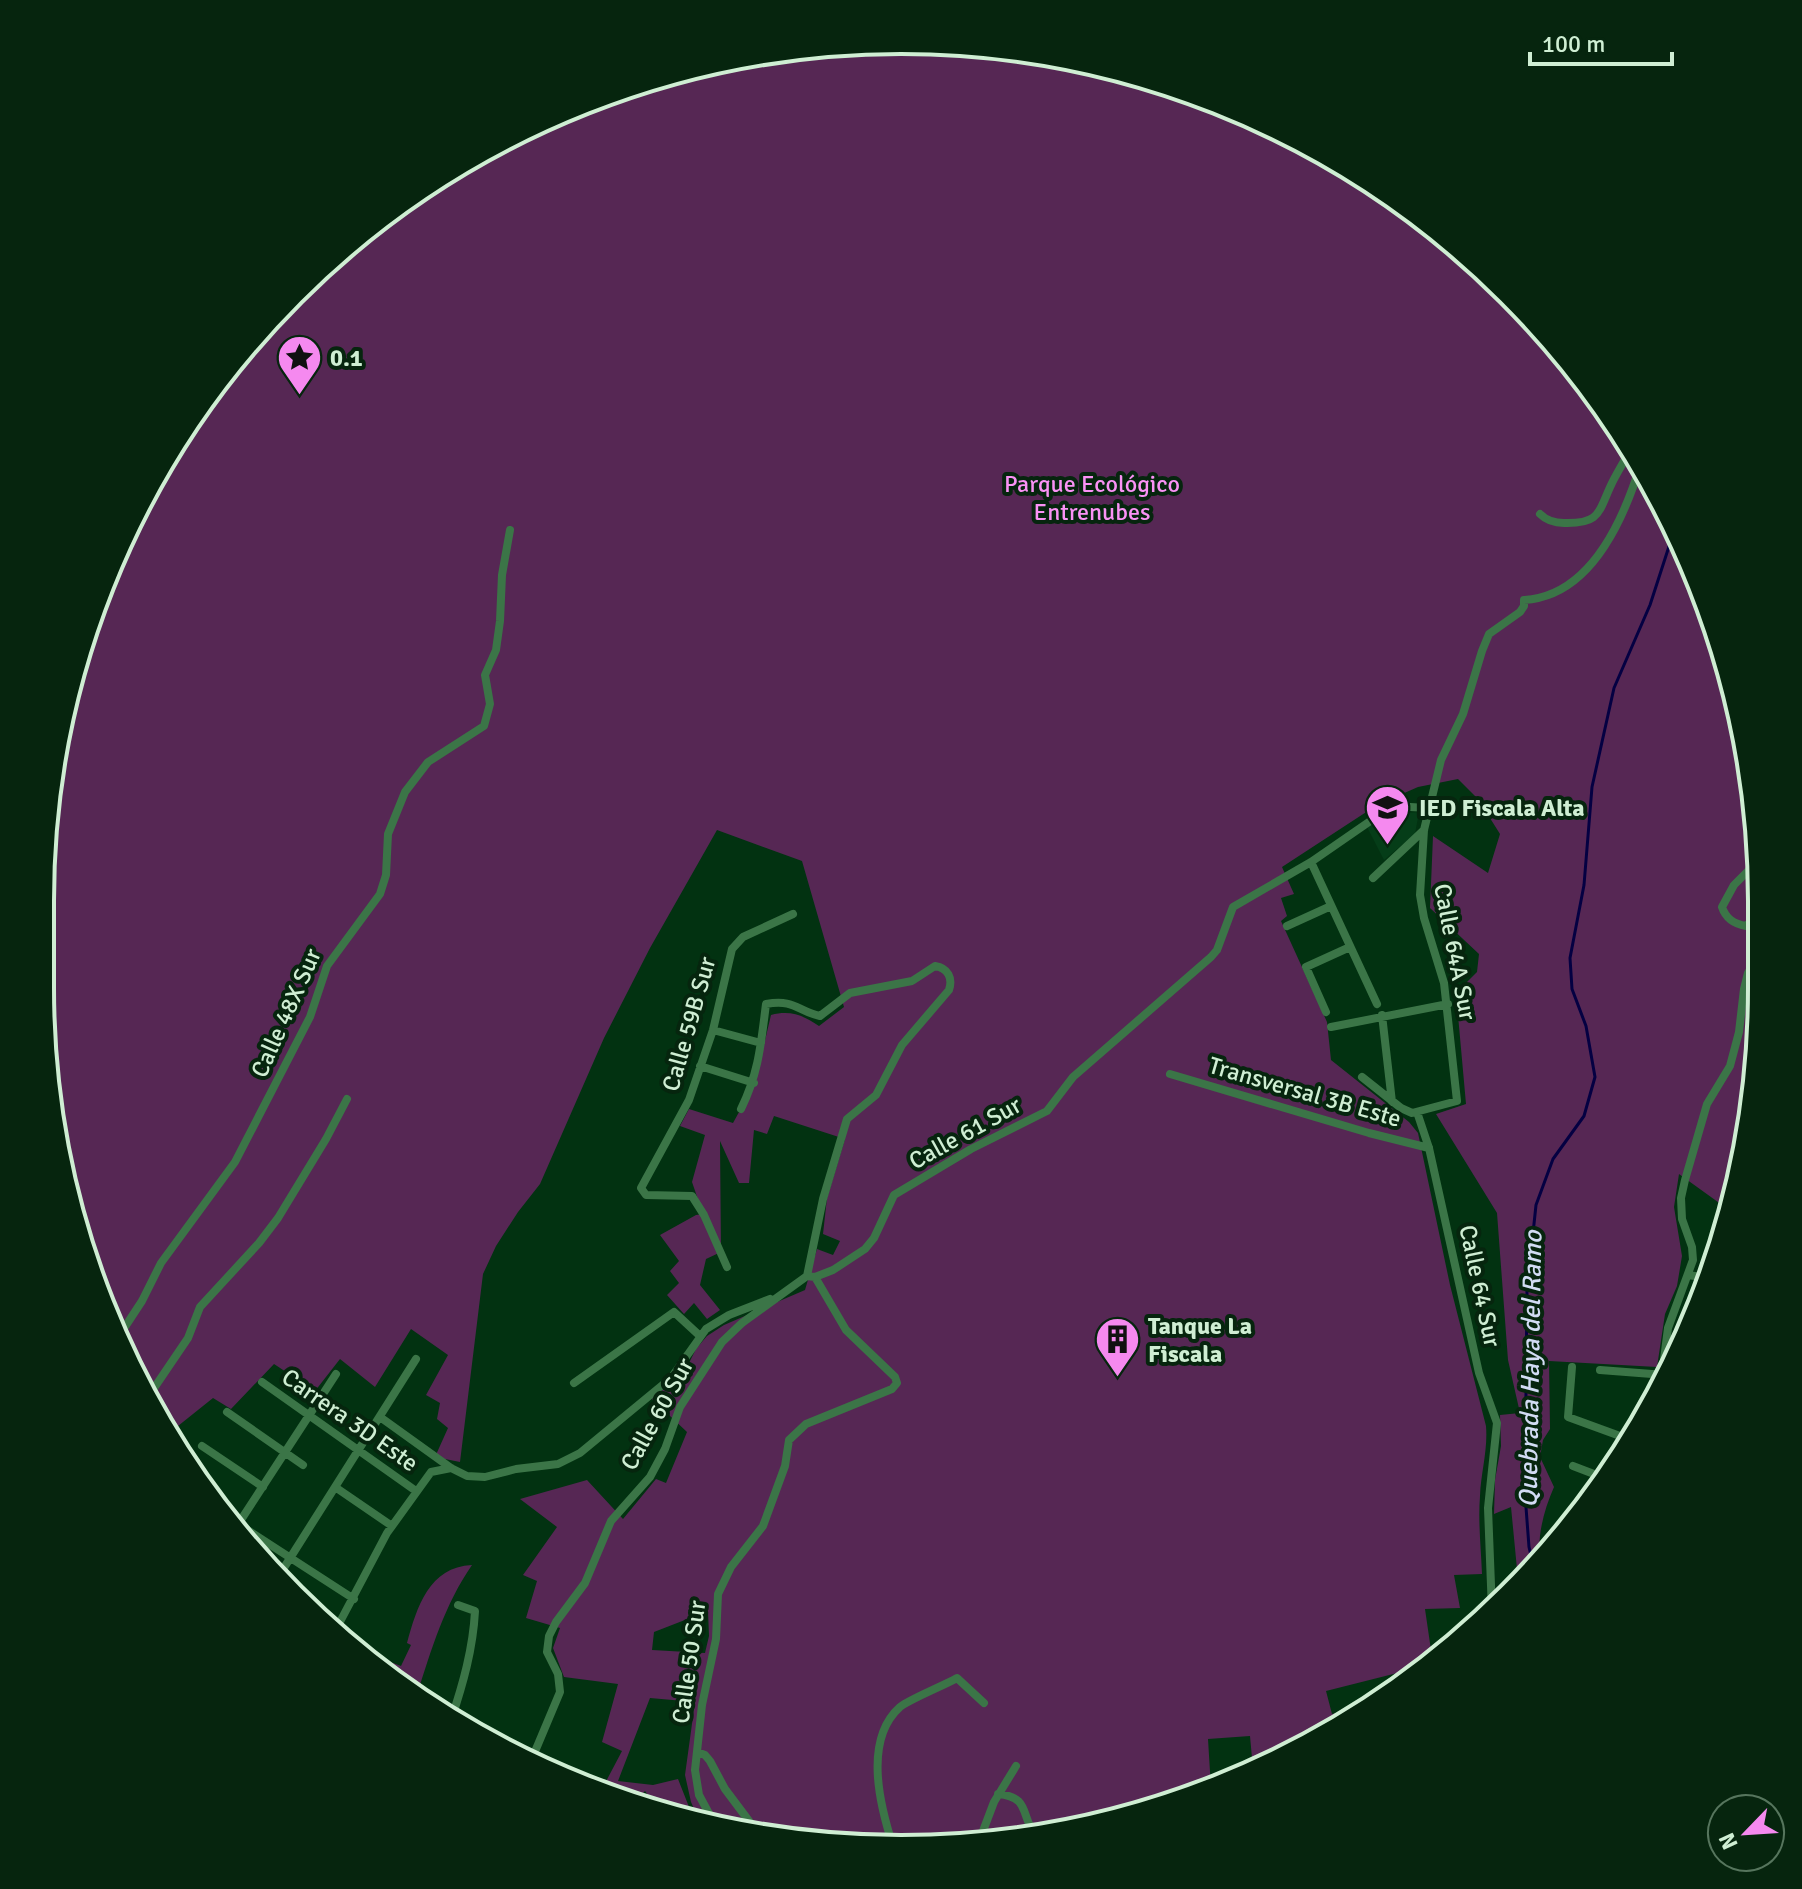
<svg xmlns="http://www.w3.org/2000/svg" width="1802" height="1889" font-family="Signika,sans-serif">
  <style>
    .built { fill: #053d18 }
    .green { fill: #562754; fill-rule: evenodd }
    .lines { fill: none; stroke-linecap: round; stroke-linejoin: round }
    .stream { stroke: #040042; stroke-width: 3 }
    .street { stroke: #3b7547; stroke-width: 8 }
    .labels { text-anchor: middle; dominant-baseline: central; stroke-width: 8; stroke-linejoin: round; paint-order: stroke }
    .poi-label { font-size: 24px; font-weight: bold; fill: #cfeed3; stroke: #06250e; text-anchor: start }
    .park-label { font-size: 24px; fill: #fa92f5; stroke: #06250e }
    .street-label { font-size: 24px; fill: #cfeed3; stroke: #06250e }
    .water-label { font-size: 26px; font-style: italic; fill: #d2dcf4; stroke: #06250e }
    .rim { fill: none; stroke: #cfeed3; stroke-width: 4 }
  </style>
  <rect width="100%" height="100%" fill="#023211"/>
  <!-- built -->
  <path class="built" d="M1419 812 1415 834 1384 860 1367 827 1392 814Z"/>
  <!-- green -->
  <path class="green" d="M958 42 1124 69 1282 129 1426 218 1549 334 1647 471 1716 625 1755 789 1762 988 1745 1156 1729 1210 1679 1174 1674 1207 1682 1256 1677 1286 1665 1314 1657 1367 1549 1361 1550 1429 1543 1440 1540 1457 1554 1487C1544 1510 1537 1535 1540 1561L1522 1582 1517 1569 1511 1507 1494 1514 1495 1480 1501 1446 1500 1415 1520 1413 1508 1360 1497 1213 1436 1114 1466 1104 1456 993 1477 972 1479 954 1430 908 1433 836 1488 873 1500 834 1478 799 1458 779 1418 787 1377 805 1282 867 1294 894 1281 898 1287 916 1281 921 1327 1022 1331 1060 1409 1122 1418 1133 1450 1285 1486 1426C1488 1450 1481 1472 1480 1496 1478 1522 1481 1548 1482 1574L1454 1575 1460 1608 1425 1609 1432 1657 1417 1668 1326 1691 1332 1714 1345 1711 1348 1721 1332 1733 1253 1769 1250 1736 1208 1739 1211 1788 1178 1803 1013 1842 844 1847 698 1818 691 1802 685 1775 695 1702 650 1698 618 1781 653 1785 678 1779 693 1817 659 1810 645 1791 632 1805 602 1789 622 1751 602 1742 618 1684 564 1677 553 1648 560 1628 526 1618 537 1581 523 1575 557 1527 520 1499 587 1480 623 1519 656 1479 666 1483 687 1432 652 1399 685 1371 696 1349 707 1336 724 1325 805 1290 817 1249 833 1255 840 1241 823 1234 827 1198 845 1139 774 1116 767 1134 754 1130 749 1183H739L720 1141 721 1252 706 1259 700 1285 720 1310 707 1319 694 1303 684 1314 667 1295 679 1283 670 1271 679 1261 660 1235 696 1215 703 1214 692 1182 705 1135 680 1126 689 1109 733 1123 755 1083 771 1015C790 1010 803 1015 819 1026L844 1007 802 861 717 830 650 948 604 1038 540 1184 518 1212 496 1246 483 1274 460 1462 435 1457 448 1428 437 1419 440 1403 426 1395 448 1355 411 1329 375 1387 340 1359 315 1391 274 1364 231 1409 213 1398 168 1434 106 1318 57 1156 42 844 69 678 129 520 218 376 334 253 471 155 625 86 789 47ZM708 1611 709 1636 705 1653 652 1650 654 1632Z
    M472 1565C445 1604 431 1650 417 1695L387 1674 393 1663 401 1666 411 1645 407 1643C417 1607 429 1567 472 1565Z"/>
  <g class="lines">
    <!-- stream -->
    <path class="stream" d="M1534 1568 1529 1547 1525 1494 1527 1290 1536 1205 1553 1159 1584 1116 1595 1077 1586 1026 1572 989 1570 958 1584 885 1592 787 1614 688 1650 605 1674 531"/>
    <!-- street -->
    <path class="street" d="M1540 514C1547 521 1554 523 1564 523 1601 524 1598 512 1612 483 1618 471 1625 460 1631 449
      M1311 862 1377 1004
      M1757 862 1734 885 1722 907C1726 919 1734 924 1746 926L1759 916
      M1373 878 1424 830
      M1287 926 1331 906
      M1326 1012 1306 967 1350 947
      M1382 1015 1392 1102
      M1331 1027 1448 1004
      M713 1030 761 1043
      M700 1066 754 1083
      M1170 1074 1369 1133 1429 1148
      M1362 1077 1401 1108 1412 1113 1457 1101 1444 983 1424 918 1420 895 1424 830 1441 760 1463 714 1482 651 1489 634 1520 612 1524 606V600C1591 596 1624 519 1641 463
      M1417 1112 1429 1148 1479 1373 1497 1423 1488 1508 1492 1611
      M727 1267 704 1215 692 1196 646 1195 641 1188 689 1100 713 1030 732 949 743 937 793 914
      M1688 1275 1708 1278
      M807 1276 815 1277 833 1270 865 1249 874 1238 894 1195 971 1149 1047 1111 1073 1077 1211 957 1217 950 1233 907 1311 862 1392 806 1428 808
      M117 1339 142 1301 161 1263 235 1162 310 1017 327 966 380 894 386 875 388 834 405 792 428 762 484 726 490 704 485 675 496 650 500 621 502 575 510 530
      M1572 1367 1568 1417 1631 1440
      M1600 1370 1665 1375
      M1662 1375 1668 1328 1693 1260 1692 1247 1682 1219 1681 1198 1685 1180 1707 1104 1730 1066 1739 1032 1744 989 1748 973 1761 951
      M262 1382 416 1491
      M574 1383 674 1312 700 1336
      M148 1397 188 1338 200 1307 259 1243 278 1218 326 1139 347 1099
      M227 1412 303 1465
      M380 1417 451 1468 467 1476 485 1477 516 1469 558 1464 580 1453 671 1378 706 1329 729 1315 770 1299
      M202 1446 263 1487
      M1573 1466 1607 1479
      M335 1487 392 1526
      M1594 1494 1599 1477
      M232 1520 354 1599
      M237 1526 336 1374
      M280 1574 416 1359
      M333 1635 387 1533 431 1472 451 1468
      M1348 1713 1366 1708
      M451 1720C463 1684 473 1649 475 1611L458 1605
      M697 1752 705 1755 710 1761 725 1789 755 1829
      M531 1761 560 1692 558 1674 547 1652 549 1636 556 1622 585 1583 611 1521 650 1477 665 1449 680 1407 722 1342 742 1323 807 1276 823 1199 847 1119 876 1095 902 1045 949 990C953 978 948 968 935 966L912 981 850 993 820 1016C797 1011 795 999 766 1004 761 1043 759 1072 741 1109
      M998 1794C1031 1797 1020 1816 1036 1836
      M713 1821 699 1795 695 1770 702 1705 716 1639 718 1594 731 1567 763 1526 785 1466 789 1440 806 1424 892 1389 897 1383 895 1377 846 1330 815 1277
      M988 1842 983 1831 994 1802 1016 1766
      M893 1846C880 1806 863 1740 900 1707 910 1699 943 1686 957 1678L984 1703"/>
  </g>
  <!-- icons -->
  <defs>
    <symbol id="sight-pin" viewBox="-11 -11 22 30"><path d="M0 17L-7.5 6A9.5 9.5 0 1 1 7.5 6Z" fill="#f589ef" stroke="#06250e"/><path d="M0-6L1.8-2.2L6-1.7L2.9 1.2L3.7 5.4L0 3.3L-3.7 5.4L-2.9 1.2L-6-1.7L-1.8-2.2Z" fill="#111"/></symbol>
    <symbol id="school-pin" viewBox="-11 -11 22 30"><path d="M0 17L-7.5 6A9.5 9.5 0 1 1 7.5 6Z" fill="#f589ef" stroke="#06250e"/><path d="M0-5L7-2L0 1L-7-2ZM-4 1L0 2.5L4 1V4Q0 6-4 4Z" fill="#111"/></symbol>
    <symbol id="building-pin" viewBox="-11 -11 22 30"><path d="M0 17L-7.5 6A9.5 9.5 0 1 1 7.5 6Z" fill="#f589ef" stroke="#06250e"/><path d="M-4-6H4V6H1V3H-1V6H-4ZM-2.5-4.3h1.7v1.8h-1.7ZM.8-4.3h1.7v1.8H.8ZM-2.5-1h1.7V.8h-1.7ZM.8-1h1.7V.8H.8Z" fill="#111"/></symbol>
  </defs>
  <g fill-rule="evenodd">
    <use href="#sight-pin" x="274" y="332" width="51" height="69"/>
    <use href="#school-pin" x="1362" y="782" width="51" height="69"/>
    <use href="#building-pin" x="1092" y="1314" width="51" height="69"/>
  </g>
  <g class="labels">
    <!-- poi labels -->
    <g class="poi-label">
      <text x="330" y="358">0.1</text>
      <text x="1419" y="808">IED Fiscala Alta</text>
      <text x="1148" y="1326">Tanque La<tspan x="1148" dy="28">Fiscala</tspan></text>
    </g>
    <!-- park labels -->
    <g class="park-label">
      <text x="1092" y="484">Parque Ecológico<tspan x="1092" dy="28">Entrenubes</tspan></text>
    </g>
    <!-- street labels -->
    <g class="street-label">
      <text transform="translate(1455 952) rotate(79)">Calle 64A Sur</text>
      <text transform="translate(286 1013) rotate(-66)">Calle 48X Sur</text>
      <text transform="translate(689 1024) rotate(-74)">Calle 59B Sur</text>
      <text transform="translate(1305 1092) rotate(16)">Transversal 3B Este</text>
      <text transform="translate(965 1133) rotate(-29)">Calle 61 Sur</text>
      <text transform="translate(1480 1286) rotate(78)">Calle 64 Sur</text>
      <text transform="translate(657 1414) rotate(-61)">Calle 60 Sur</text>
      <text transform="translate(350 1420) rotate(35)">Carrera 3D Este</text>
      <text transform="translate(689 1662) rotate(-82)">Calle 50 Sur</text>
    </g>
    <!-- water labels -->
    <g class="water-label">
      <text transform="translate(1531 1369) rotate(-89)">Quebrada Haya del Ramo</text>
    </g>
  </g>
  <!-- crop -->
  <path d="M0 0H1802V1889H0ZM901 54H901A847 847 0 0 1 1748 901V988A847 847 0 0 1 901 1835H901A847 847 0 0 1 54 988V901A847 847 0 0 1 901 54Z" fill="#06250e" fill-rule="evenodd"/>
  <path class="rim" d="M901 54H901A847 847 0 0 1 1748 901V988A847 847 0 0 1 901 1835H901A847 847 0 0 1 54 988V901A847 847 0 0 1 901 54Z"/>
  <!-- north arrow -->
  <g transform="translate(1746 1833) rotate(245)"><circle r="38" fill="#06250e" stroke="#56755d" stroke-width="2"/>
  <path d="M0-6L14 30L0 20L-14 30Z" fill="#f589ef"/>
  <text y="-12" font-size="22" font-weight="bold" text-anchor="middle" fill="#cfeed3">N</text>
  </g>
  <!-- scale -->
  <path d="M1530 52v12h142v-12" fill="none" stroke="#cfeed3" stroke-width="4"/>
  <text x="1542" y="52" font-size="24" fill="#cfeed3" stroke="#06250e" stroke-width="6" paint-order="stroke">100 m</text>
</svg>
